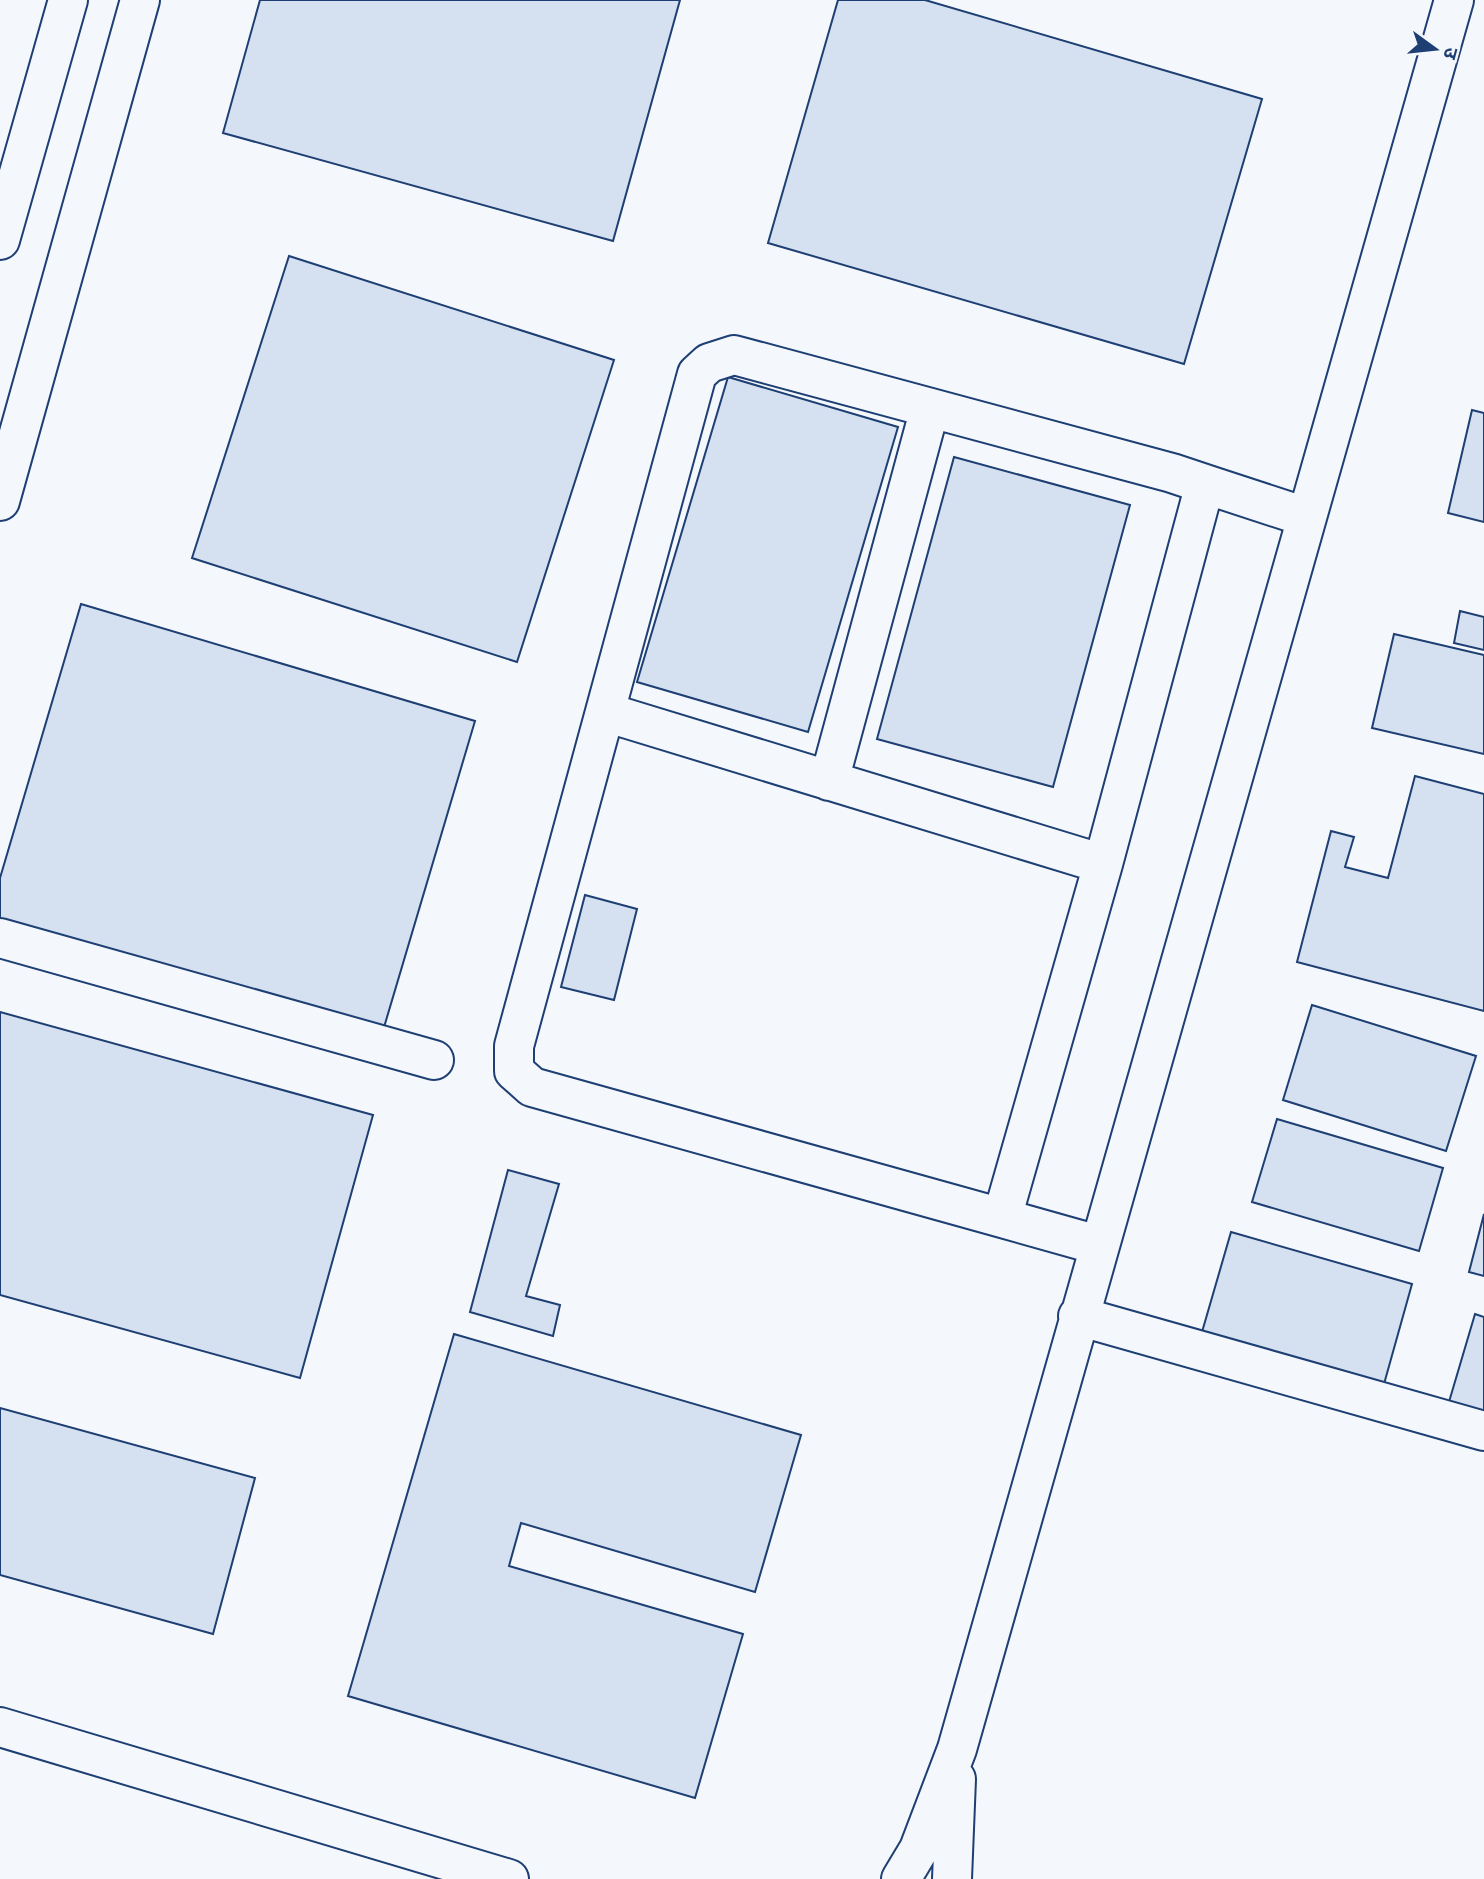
<svg xmlns="http://www.w3.org/2000/svg" width="1484" height="1879" font-family="'PT Sans Narrow','Noto Sans Devanagari',sans-serif">
  <style>
    .building { fill: #d5e0f0; stroke: #1d3f73; stroke-width: 2 }
    .lines { fill: none; stroke-linecap: round; stroke-linejoin: round }
    .minor-casing { stroke: #1d3f73; stroke-width: 42 }
    .minor { stroke: #f4f7fb; stroke-width: 38 }
  </style>
  <rect width="100%" height="100%" fill="#f4f7fb"/>
  <!-- building -->
  <path class="building" d="M260 0H680L613 241 223 133Z
    M838 0H925L1262 99 1184 364 768 243Z
    M289 256 614 360 517 662 192 558Z
    M728 377 898 427 808 732 637 682Z
    M1472 410 1484 413V522L1448 513Z
    M954 457 1130 505 1053 787 877 739Z
    M81 604 475 721 382 1034 0 921V878Z
    M1460 611 1484 617V650L1454 643Z
    M1394 634 1484 655V754L1372 728Z
    M1415 776 1484 794V1011L1297 962 1331 831 1354 837 1345 867 1388 878Z
    M585 895 637 909 614 1000 561 987Z
    M1312 1005 1476 1056 1446 1151 1283 1100Z
    M0 1012 373 1115 300 1378 0 1295Z
    M1277 1119 1443 1168 1419 1251 1252 1202Z
    M508 1170 559 1184 526 1296 560 1305 553 1336 470 1312Z
    M1484 1214V1276L1469 1272Z
    M1231 1232 1412 1284 1384 1384 1202 1332Z
    M1475 1314 1484 1317V1423L1446 1412Z
    M454 1334 801 1435 755 1592 521 1523 509 1566 743 1634 695 1798 348 1696Z
    M0 1408 255 1478 213 1634 0 1575Z"/>
  <g class="lines">
    <defs>
      <path id="minor" d="M0 240 68 0
        M1205 484 1306 517
        M0 501 140 0
        M605 712 1103 864
        M829 781 930 408
        M0 938 434 1060
        M1002 1218 1103 864 1205 484 1172 473 734 355 709 363 697 374 514 1046V1071L532 1087 1002 1218 1098 1245
        M1078 1316 1484 1431
        M0 1727 509 1879
        M901 1879 919 1849 957 1749 1454 0
        M952 1879 956 1779"/>
    </defs>
    <!-- minor casing -->
    <use href="#minor" class="minor-casing"/>
    <!-- minor -->
    <use href="#minor" class="minor"/>
  </g>
  <!-- north arrow -->
  <g transform="translate(1435 49) rotate(105)" stroke="#f4f7fb" stroke-width="5" paint-order="stroke">
  <path d="M0-5L12 26L0 18L-12 26Z" fill="#1d3f73"/>
  <text y="-10" font-size="19" font-weight="bold" text-anchor="middle" fill="#1d3f73">उ</text>
  </g>
</svg>
